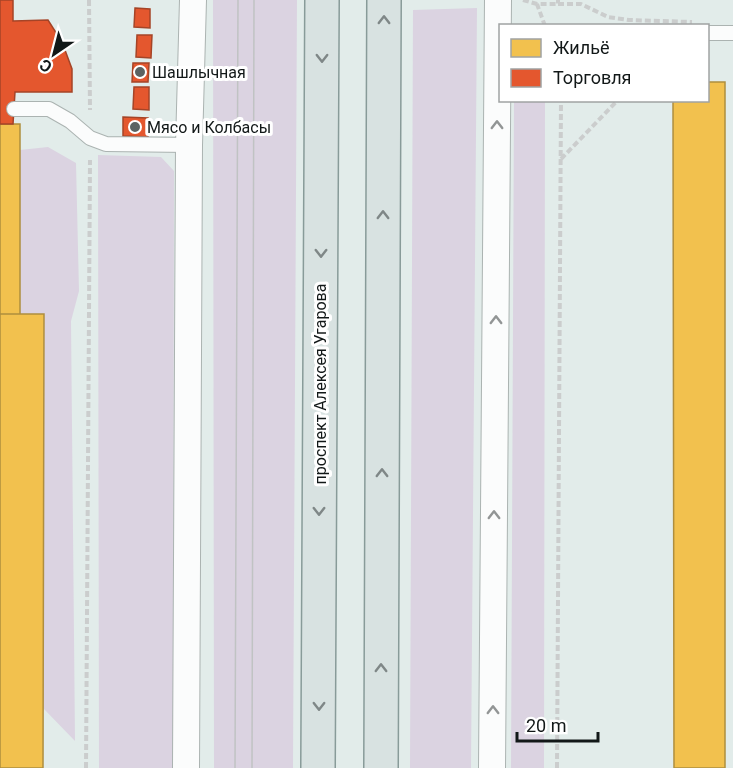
<svg xmlns="http://www.w3.org/2000/svg" width="733" height="768" font-family="Roboto,sans-serif">
  <style>
    .green { fill: #dbd3e1 }
    .homes { fill: #f2c14e; stroke: #af8e3e; stroke-width: 1.5 }
    .shops { fill: #e4572e; stroke: #a54427; stroke-width: 1.5 }
    .lines { fill: none; stroke-linecap: round; stroke-linejoin: round }
    .lane-casing { stroke: #abb3b1; stroke-width: 16 }
    .street-casing { stroke: #abb3b1; stroke-width: 28 }
    .primary-casing { stroke: #889b99; stroke-width: 36 }
    .path { stroke: #cbcdcd; stroke-width: 4; stroke-dasharray: 6 3; stroke-linecap: butt }
    .lane { stroke: #fbfcfc; stroke-width: 14 }
    .street { stroke: #fbfcfc; stroke-width: 26 }
    .primary { stroke: #d8e2e1; stroke-width: 33 }
    .tram { stroke: #c0c3c3; stroke-width: 1.5 }
    .oneway { stroke: #7f8787 }
    .oneway2 { stroke: #929595 }
    .poi-dot { fill: #5b6262; stroke: #fff; stroke-width: 2 }
    .labels { text-anchor: middle; dominant-baseline: central; stroke-width: 6; stroke-linejoin: round; paint-order: stroke }
    .poi-label { font-size: 16px; fill: #121818; stroke: #fff; text-anchor: start }
    .street-label { font-size: 16px; fill: #121818; stroke: #fff }
  </style>
  <rect width="100%" height="100%" fill="#e2ecea"/>
  <!-- green -->
  <path class="green" d="M213 0H297L293 768H214Z
    M477 8 471 768H410L413 10Z
    M514 101H545L544 768H511Z
    M48 147 76 163 79 291 71 321 75 741 43 708 44 314H20V150Z
    M98 155 161 157 174 171 173 768H99Z"/>
  <!-- homes -->
  <path class="homes" d="M708 82H725V768H674L673 100H708Z
    M0 124H20V314H0Z
    M0 314H44L43 768H0Z"/>
  <!-- shops -->
  <path class="shops" d="M0 0H13V21L48 20 62 42 72 69V92H15L13 124H0Z
    M135 8 150 9V28L134 27Z
    M137 35H152L151 58 136 57Z
    M133 63H149L148 82H132Z
    M134 87H149V110L133 109Z
    M123 117 148 118V137L123 136Z"/>
  <g class="lines">
    <defs>
      <path id="lane" d="M708 33H733
        M14 109H49L70 121 90 138 106 144 189 145"/>
      <path id="street" d="M186 768 189 145 193 0
        M492 768 498 0"/>
      <path id="primary" d="M318 768 322 0
        M381 768 384 0"/>
    </defs>
    <!-- lane casing -->
    <use href="#lane" class="lane-casing"/>
    <!-- street casing -->
    <use href="#street" class="street-casing"/>
    <!-- primary casing -->
    <use href="#primary" class="primary-casing"/>
    <!-- path -->
    <path class="path" d="M89 0 90 110
      M523 0 537 4
      M558 4H581L608 17 629 20 692 22
      M545 26 537 4H558V0
      M561 159 618 100
      M86 768 90 160
      M557 768 561 100"/>
    <!-- lane -->
    <use href="#lane" class="lane"/>
    <!-- street -->
    <use href="#street" class="street"/>
    <!-- primary -->
    <use href="#primary" class="primary"/>
    <!-- tram -->
    <path class="tram" d="M235 768 238 0
      M252 768 254 0"/>
  </g>
  <!-- one-way arrows -->
  <defs><path id="oneway-chevron" d="M-2-3.5L2.5 0L-2 3.5" fill="none" stroke-width="1.6" stroke-linecap="round" stroke-linejoin="round" transform="scale(1.5)"/></defs>
  <g class="oneway">
    <use href="#oneway-chevron" transform="translate(384 20) rotate(-90)"/>
    <use href="#oneway-chevron" transform="translate(322 58) rotate(90)"/>
    <use href="#oneway-chevron" transform="translate(383 215) rotate(-90)"/>
    <use href="#oneway-chevron" transform="translate(321 253) rotate(90)"/>
    <use href="#oneway-chevron" transform="translate(382 473) rotate(-90)"/>
    <use href="#oneway-chevron" transform="translate(319 511) rotate(90)"/>
    <use href="#oneway-chevron" transform="translate(381 668) rotate(-90)"/>
    <use href="#oneway-chevron" transform="translate(319 706) rotate(90)"/>
  </g>
  <g class="oneway2">
    <use href="#oneway-chevron" transform="translate(497 125) rotate(-90)"/>
    <use href="#oneway-chevron" transform="translate(496 320) rotate(-90)"/>
    <use href="#oneway-chevron" transform="translate(494 515) rotate(-90)"/>
    <use href="#oneway-chevron" transform="translate(493 710) rotate(-90)"/>
  </g>
  <!-- markers -->
  <g class="poi-dot">
    <circle cx="140" cy="72" r="6"/>
    <circle cx="135" cy="127" r="6"/>
  </g>
  <g class="labels">
    <!-- poi labels -->
    <g class="poi-label">
      <text x="152" y="72">Шашлычная</text>
      <text x="147" y="127">Мясо и Колбасы</text>
    </g>
    <!-- street labels -->
    <g class="street-label">
      <text transform="translate(320 384) rotate(-90)">проспект Алексея Угарова</text>
    </g>
  </g>
  <!-- legend -->
  <rect x="499" y="24" width="210" height="78" fill="#ffffff" stroke="#a0a3a3" stroke-width="1.5"/>
  <rect x="511" y="39" width="30" height="18" fill="#f2c14e" stroke="#a0a3a3" stroke-width="1.5"/>
  <text x="553" y="54" font-size="18" fill="#121818">Жильё</text>
  <rect x="511" y="69" width="30" height="18" fill="#e4572e" stroke="#a0a3a3" stroke-width="1.5"/>
  <text x="553" y="84" font-size="18" fill="#121818">Торговля</text>
  <!-- north arrow -->
  <g transform="translate(54 54) rotate(215)" stroke="#ffffff" stroke-width="4.5" paint-order="stroke">
  <path d="M0-4.5L10 22L0 15L-10 22Z" fill="#121818"/>
  <text y="-9" font-size="16" font-weight="bold" text-anchor="middle" fill="#121818">С</text>
  </g>
  <!-- scale -->
  <path d="M517 732v9h81v-9" fill="none" stroke="#121818" stroke-width="3"/>
  <text x="526" y="732" font-size="18" fill="#121818" stroke="#ffffff" stroke-width="4.5" paint-order="stroke">20 m</text>
</svg>
